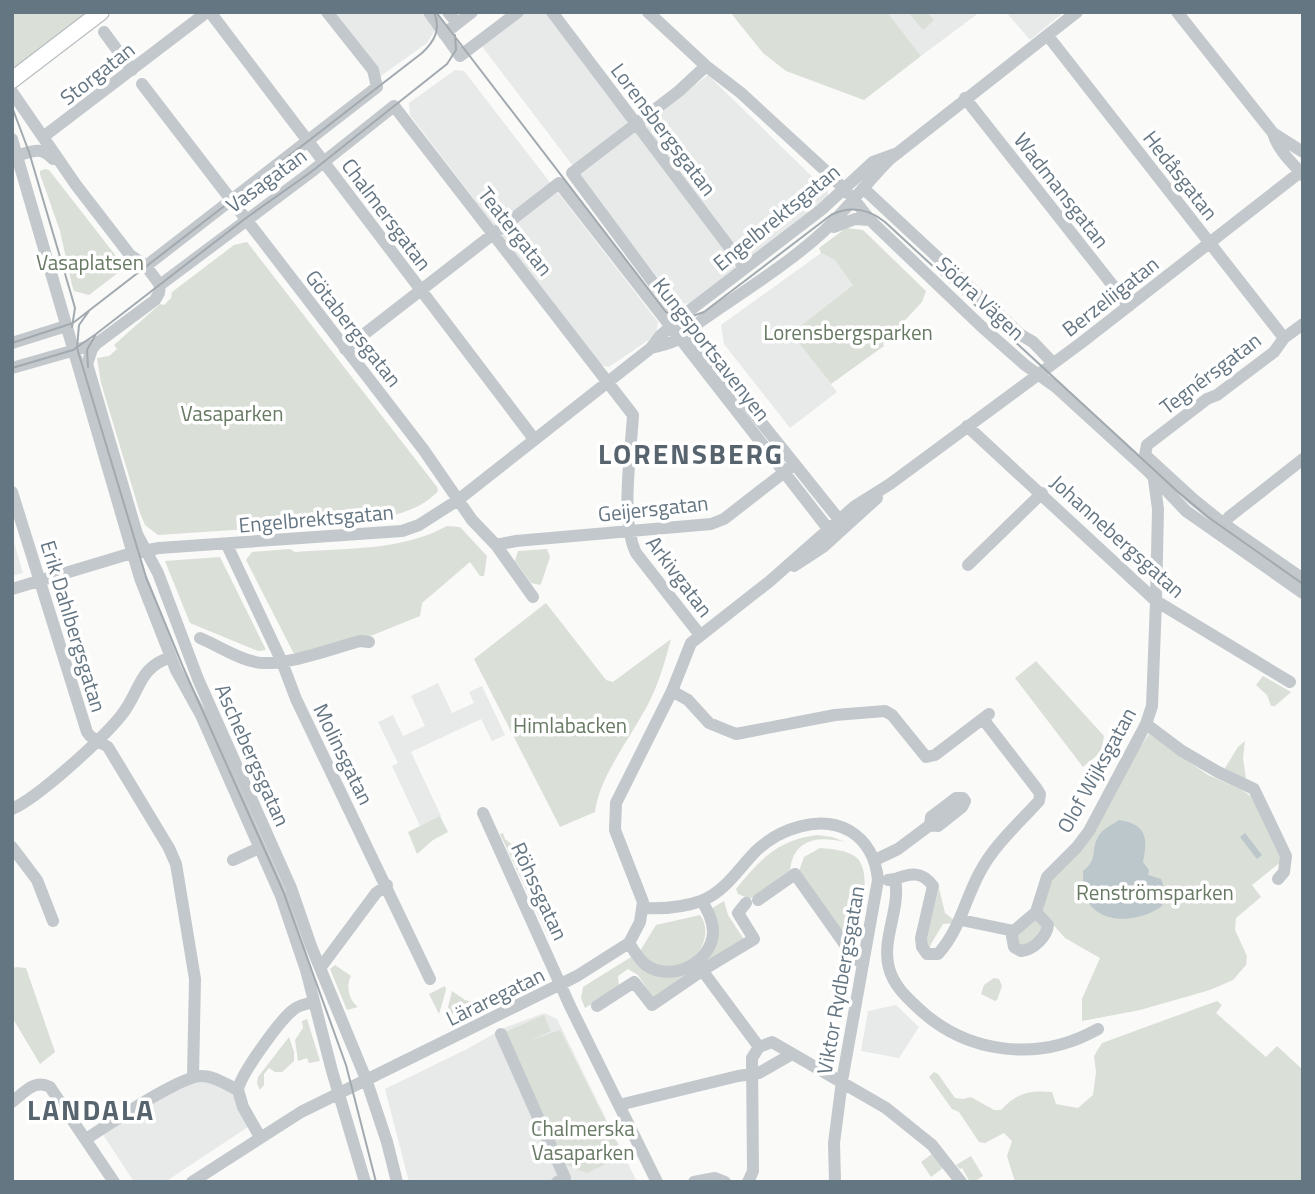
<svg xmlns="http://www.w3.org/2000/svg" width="1315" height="1194" font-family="'Titillium Web',sans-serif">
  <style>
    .built { fill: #e8e9e9 }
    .green { fill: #dadfd7 }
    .water { fill: #bbc7cb }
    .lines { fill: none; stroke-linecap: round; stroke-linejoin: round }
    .major-casing { stroke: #b5babe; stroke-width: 18 }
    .minor { stroke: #c3c8cc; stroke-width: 12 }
    .major { stroke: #fff; stroke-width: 16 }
    .tram { stroke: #a2aab0; stroke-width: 2 }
    .labels { text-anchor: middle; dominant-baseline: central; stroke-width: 7; stroke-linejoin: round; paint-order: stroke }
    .street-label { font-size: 21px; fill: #657683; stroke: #fff }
    .park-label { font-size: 21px; fill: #687a64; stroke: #fff }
    .district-label { font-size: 28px; font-weight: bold; letter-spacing: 2px; fill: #57646e; stroke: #fff }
  </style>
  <rect width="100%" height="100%" fill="#fafaf8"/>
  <!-- built -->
  <path class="built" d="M330 12H422L435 30 427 43 381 76Z
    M522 12H546L637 129 708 75 828 192V198L693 304 677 303 481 45Z
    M887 12H980L921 56Z
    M1006 12H1064L1030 40Z
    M455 70 464 71 658 322 656 335 609 367 600 365 410 115 409 103Z
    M821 253 835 260 854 284 791 333 837 392 790 428 724 344 721 325Z
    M12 535 23 573 12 576Z
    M438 683 452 713 474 703 469 692 482 686 505 735 492 741 481 719 411 752 441 816 420 826 392 766 398 763 378 722 393 715 403 736 425 726 411 696Z
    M896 1005 919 1027 899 1058 861 1051 868 1011Z
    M544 1013 557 1019 637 1182H409L385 1089 467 1049 504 1028Z
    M198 1077 231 1092 251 1125 165 1182H134L102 1133Z"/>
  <!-- green -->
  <path class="green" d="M12 12H87L15 68H12Z
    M730 12H887L921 56 864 100 786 71 763 53Z
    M908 12H927L934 20 923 30Z
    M45 169 49 170 123 265V269L89 295 74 291 72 285 60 231 40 174V171Z
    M846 228 863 230 926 291 922 302 883 344 884 346 831 384 791 333 853 285 835 260 821 253 819 248Z
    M247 242 437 487 438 491C420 511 392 516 366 521L158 535 145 525 140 513 101 383 97 358 109 356 117 349 114 345 160 304 164 305 171 298 172 292 234 245Z
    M447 526 460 527 487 556 484 576H480L470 562 422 603 420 616 373 635 296 655 293 652 246 560 252 552 290 549 295 552C346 548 402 551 447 526Z
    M547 549 550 557 542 581 540 585 531 583 515 561 518 551Z
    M220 557 266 650 258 651 190 623 165 561Z
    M546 603 606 680 613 682 671 639C666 658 660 679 652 696 636 731 599 775 595 812L560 827 474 659Z
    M1036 661 1104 736 1101 752 1083 767 1015 678Z
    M1263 676 1291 692 1275 706H1271L1267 695 1256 685Z
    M1149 734 1208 775 1240 789 1252 797 1282 861 1252 885 1261 897 1236 918 1235 930 1247 956 1246 965 1233 980 1210 990 1140 1010 1082 1021V999L1100 958 1065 938 1040 910 1048 883Z
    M1245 741 1243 758 1246 779 1227 770 1225 768 1238 747Z
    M440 816 448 832 433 840 417 854 408 832Z
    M503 833 505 839 519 850 513 853 551 935 548 936 500 834Z
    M817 835 832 837 845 842C819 836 794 838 790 870L750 899 738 894 736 889C760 859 778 840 817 835Z
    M820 848C832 849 848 850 857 858 874 875 858 927 854 949L799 871 804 857Z
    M939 888 945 913 954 920 953 923 943 924 931 944 929 951 926 941Z
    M724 901 728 915 745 941 712 961 706 959 709 910Z
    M700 915C711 929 704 952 689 961 678 967 666 966 654 966L640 951 656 925Z
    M1037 919 1044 931 1021 948 1015 937 1032 921Z
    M631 957C645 978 664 973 687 972L689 974 653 998 638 975 628 969 618 976 619 988 585 1008 581 998 583 987Z
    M335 965 351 976C345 987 350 1001 358 1007L347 1010 330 969Z
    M16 967 26 968 55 1052 40 1064 12 1017V969Z
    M994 978 999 979 1002 986 997 1000 995 1001 981 994 984 985Z
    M445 986 446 990 439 1014 429 994Z
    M452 991 465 1000 474 1002 445 1019Z
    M1217 1001 1222 1005 1216 1013 1266 1057 1277 1046 1303 1070V1182H1015L1007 1156 1012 1141 1004 1133 985 1143 979 1142 959 1112 952 1109 929 1077 934 1072 938 1074 955 1098 963 1099 971 1097 994 1110H1001C1017 1093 1029 1090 1052 1092L1056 1104 1078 1108 1093 1095 1096 1072 1094 1056 1102 1043Z
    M544 1015 551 1031 529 1041 560 1030 619 1147 618 1158 587 1173 564 1164 505 1032Z
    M307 1019 320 1061 309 1063 307 1058 298 1061 295 1040 303 1028 302 1021Z
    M289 1037 294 1052V1061L282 1072H275L269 1068 264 1074V1085L260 1090 257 1083 258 1077Z
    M932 1154 943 1168 931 1177 921 1162Z
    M971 1156 983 1176 974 1182H970L962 1168 960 1169 956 1165Z"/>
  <!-- water -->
  <path class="water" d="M1119 820C1147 824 1148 839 1143 862L1149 870 1148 875 1161 879 1163 884C1159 893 1165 898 1162 906 1139 923 1095 927 1084 893 1081 886 1084 879 1083 871 1098 859 1091 852 1097 839 1102 828 1111 826 1119 820Z
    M1245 833 1262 855 1257 859 1240 837Z"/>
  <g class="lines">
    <defs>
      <path id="major" d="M12 80 101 12"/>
    </defs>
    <!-- major casing -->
    <use href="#major" class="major-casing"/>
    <!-- minor -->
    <path class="minor" d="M210 12 534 439
      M429 12 460 56 518 12
      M448 12 457 23
      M552 12 745 268
      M648 12 706 66 741 93 828 173 852 197 870 220 982 327 1025 365 1057 388 1148 471 1186 511 1303 593
      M1177 12 1273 133C1278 150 1291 162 1303 175
      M104 32 132 70
      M444 34 472 12
      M1048 36 1284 338
      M706 66 679 91 572 173 704 351 845 527
      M142 84 423 449 472 520 496 545 533 597
      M12 92 76 185 130 255 146 266 160 285 159 293 155 300 96 344 12 368
      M965 98 1129 306
      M1273 133 1303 152
      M43 137 207 12
      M12 139 140 578 176 670 201 715 281 896 306 970 332 1071 365 1182
      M12 157C29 153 40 144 53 159
      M863 188 1021 335 1033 342 1053 363
      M834 227 855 219 870 220
      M146 266 377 87 373 70 327 12
      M160 285 311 172 394 106 633 415C631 453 620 519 636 553L700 635
      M1303 324 1284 338 1274 352 1217 395 1207 399 1147 445 1145 455 1193 499 1224 524 1303 579
      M12 343 66 326
      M96 344 92 349 87 364 137 534 158 573 198 679 291 888 311 946 366 1079 387 1142 397 1182
      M651 348C669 344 686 339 697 324 739 294 786 266 824 231 848 208 867 182 890 159L1077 12
      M345 349 559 183 826 526 829 540
      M967 426 1156 601 1290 682
      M12 492 87 732 90 736 108 747 169 848 176 864 195 979 193 1077
      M1224 524 1229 517 1303 459
      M227 545 282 662 296 699 430 979
      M496 545 516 541 711 524 724 519 791 467
      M968 565 1042 493
      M794 566 823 547 877 498
      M12 589 132 553 159 548 402 531 419 525 458 500 651 348 661 335 689 311 821 210 873 162 898 153
      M200 638C219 646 236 658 255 662 282 668 333 648 360 641L369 642
      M672 691 688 700 709 723 736 734 835 715 885 711 892 715 926 757 935 755 989 714
      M1146 724 1182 751 1218 772 1254 789 1286 856 1284 872 1278 879
      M12 809C39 797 101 740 120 717 141 692 137 668 171 657
      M483 813 570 1006 657 1182
      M12 847 37 880 53 921
      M233 860 259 848
      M875 860 898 849 930 825 931 817 956 798H963L965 801 962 807 938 826 930 825
      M895 879C911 873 922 871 933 886L921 938 922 947 927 954H938C960 930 965 899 980 872 994 845 1019 823 1039 801L1040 794 1037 789 983 719
      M888 880 895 879C901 909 881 939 889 968 893 984 905 996 917 1007 966 1054 1038 1063 1098 1029
      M758 900 795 874 851 953 863 965
      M643 908C661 909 684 907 701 901 725 892 739 868 756 851 779 829 820 814 850 831 868 842 876 859 878 880L842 1081 834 1143 835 1182
      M961 920 1014 931 1036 912 1047 877 1077 847 1089 831 1146 724 1152 706 1156 601 1158 509 1154 480
      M1011 931 1014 947 1021 951C1033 950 1047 937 1048 925L1036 912
      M629 943C634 951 639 960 646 965 671 983 712 963 713 932 713 920 707 910 702 901
      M699 966 759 1047
      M321 967 376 893 387 885
      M597 1006 634 982 652 1005 706 968 754 939 738 913 746 903
      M501 1034 565 1178 557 1182
      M238 1090C240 1075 280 1020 293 1010 298 1005 307 1004 314 1002
      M12 1102C25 1092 34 1079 50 1087L114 1182
      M619 1105 738 1076 759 1073 792 1054
      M86 1139C108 1125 181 1075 202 1076 215 1076 227 1085 238 1090L243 1107 260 1137
      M192 1182 301 1112 577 976 629 943 640 922 643 902 615 830 616 803 672 691 691 643 770 581 855 506 890 484 1081 343 1303 170
      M694 1182 715 1178 725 1182
      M748 1182 753 1171 752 1058 759 1047 772 1042 886 1108 932 1145 961 1182"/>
    <!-- major -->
    <use href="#major" class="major"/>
    <!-- tram -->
    <path class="tram" d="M436 12 666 312 690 317 704 312 831 215C851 205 868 209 885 222L1177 491 1208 517 1303 584
      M12 107 29 152 71 294 75 308 72 327
      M89 311 79 325 77 348 146 577 183 667 283 891 346 1065 376 1182
      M12 343 73 323 422 53C435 41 441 29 434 12
      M88 367 87 350 96 334
      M12 368 73 350 96 334 246 218 311 172 447 64 456 50 455 35"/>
  </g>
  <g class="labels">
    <!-- street labels -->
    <g class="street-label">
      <text transform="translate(97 73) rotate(-38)">Storgatan</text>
      <text transform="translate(664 129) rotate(53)">Lorensbergsgatan</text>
      <text transform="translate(1181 175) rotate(52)">Hedåsgatan</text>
      <text transform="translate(266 180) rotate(-36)">Vasagatan</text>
      <text transform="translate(1062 190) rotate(52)">Wadmansgatan</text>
      <text transform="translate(387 214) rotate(53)">Chalmersgatan</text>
      <text transform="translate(776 217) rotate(-39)">Engelbrektsgatan</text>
      <text transform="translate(516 231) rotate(52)">Teatergatan</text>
      <text transform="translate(1110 296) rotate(-38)">Berzeliigatan</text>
      <text transform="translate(981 298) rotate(43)">Södra Vägen</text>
      <text transform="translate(354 328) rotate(52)">Götabergsgatan</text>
      <text transform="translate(712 349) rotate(52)">Kungsportsavenyen</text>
      <text transform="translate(1210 373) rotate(-37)">Tegnérsgatan</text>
      <text transform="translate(653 508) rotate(-6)">Geijersgatan</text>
      <text transform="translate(316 518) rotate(-5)">Engelbrektsgatan</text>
      <text transform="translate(1118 536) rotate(42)">Johannebergsgatan</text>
      <text transform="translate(680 576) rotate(53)">Arkivgatan</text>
      <text transform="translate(74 626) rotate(73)">Erik Dahlbergsgatan</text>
      <text transform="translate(344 754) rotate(64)">Molinsgatan</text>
      <text transform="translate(253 755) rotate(66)">Aschebergsgatan</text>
      <text transform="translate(1096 770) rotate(-61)">Olof Wijksgatan</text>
      <text transform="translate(540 891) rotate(65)">Röhssgatan</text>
      <text transform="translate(840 980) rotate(-80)">Viktor Rydbergsgatan</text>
      <text transform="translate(495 996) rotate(-26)">Läraregatan</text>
    </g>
    <!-- park labels -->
    <g class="park-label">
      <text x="90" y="262">Vasaplatsen</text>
      <text x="848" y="332">Lorensbergsparken</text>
      <text x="232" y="413">Vasaparken</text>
      <text x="570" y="725">Himlabacken</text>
      <text x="1155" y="892">Renströmsparken</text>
      <text x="583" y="1128">Chalmerska<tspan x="583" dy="24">Vasaparken</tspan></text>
    </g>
    <!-- district labels -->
    <g class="district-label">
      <text x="691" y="453">LORENSBERG</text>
      <text x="91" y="1109">LANDALA</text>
    </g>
  </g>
  <!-- border -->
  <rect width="1315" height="1194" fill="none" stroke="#657683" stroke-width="28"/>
</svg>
